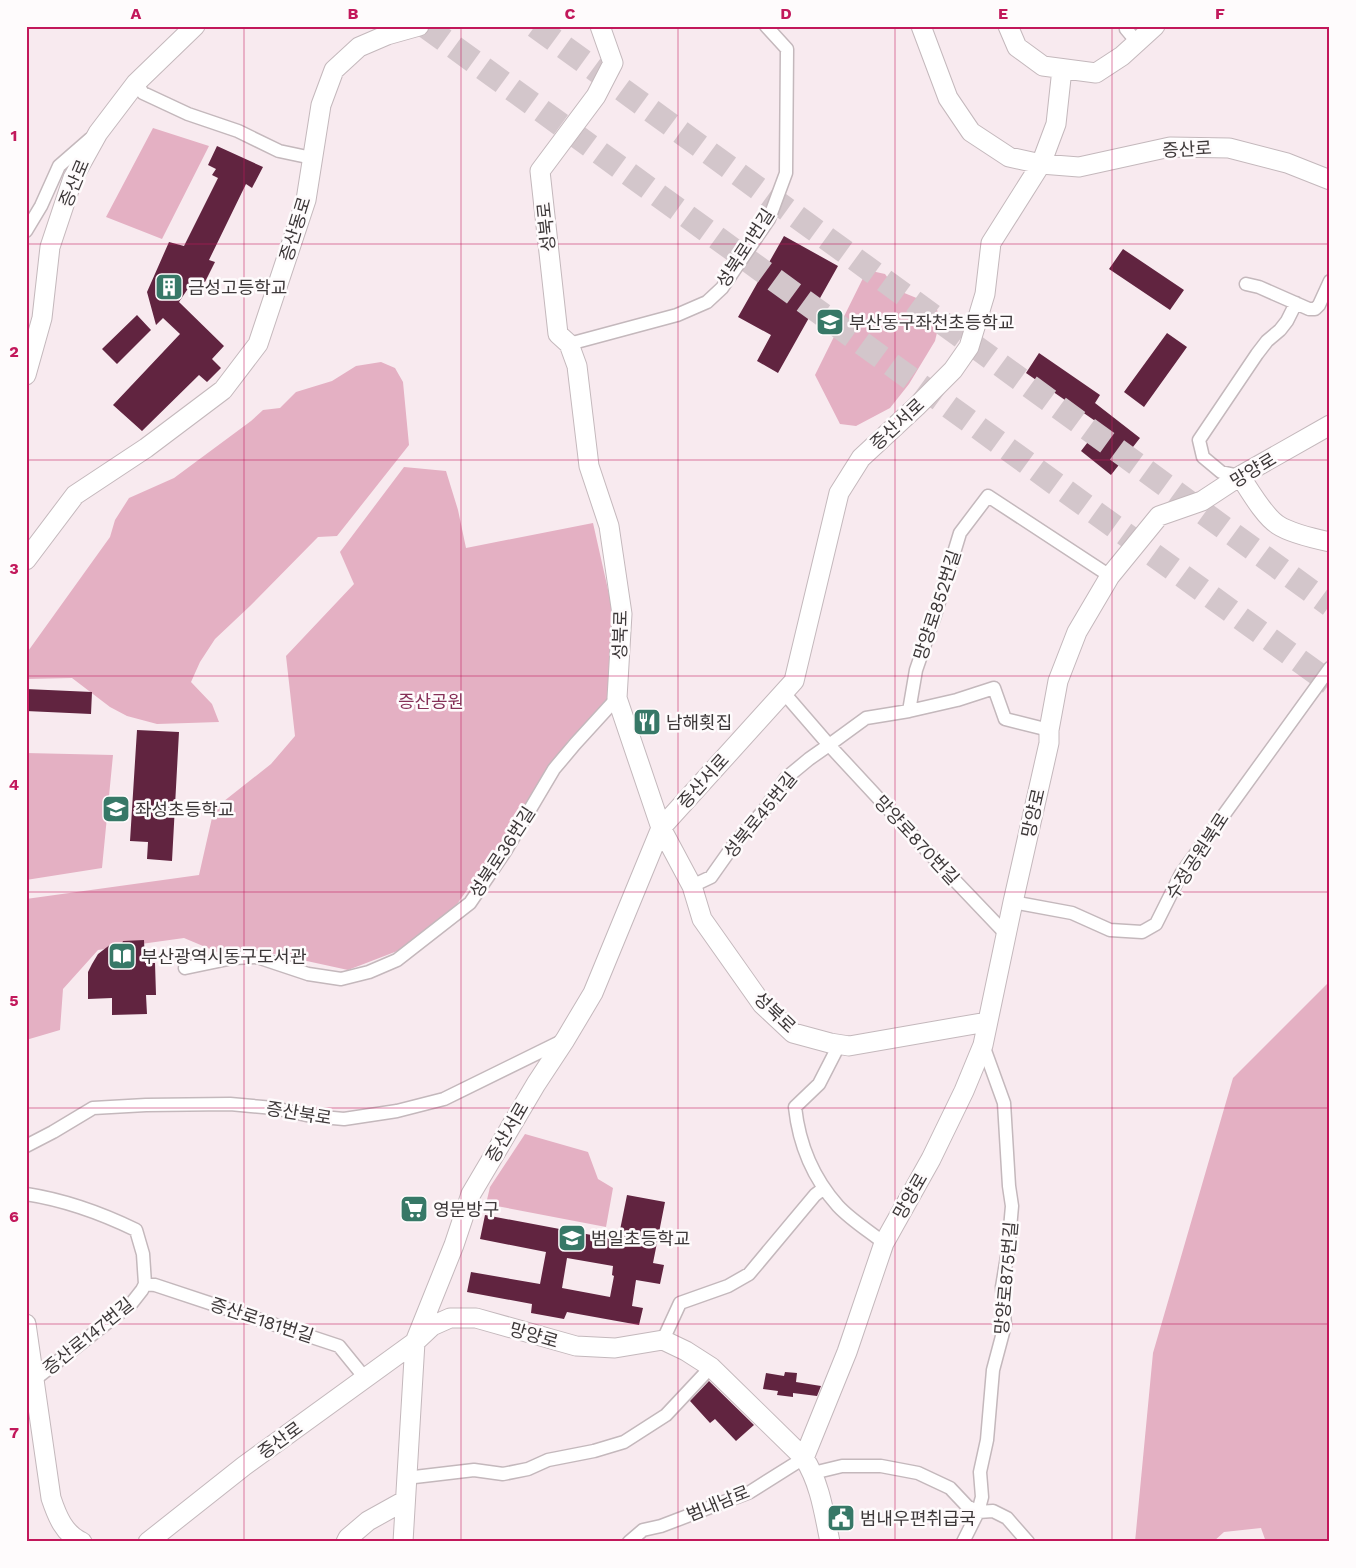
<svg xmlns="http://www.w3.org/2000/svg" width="1356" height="1568" font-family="'Work Sans','Noto Sans KR',sans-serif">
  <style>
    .green { fill: #e4b0c3 }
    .building { fill: #612440; fill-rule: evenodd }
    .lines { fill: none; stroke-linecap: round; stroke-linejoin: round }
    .highway-tunnel { stroke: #d3c6cb; stroke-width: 24; stroke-dasharray: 24 12; stroke-linecap: butt }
    .street-casing { stroke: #c4b8bc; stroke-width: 15 }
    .secondary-casing { stroke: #c4b8bc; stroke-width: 21 }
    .street { stroke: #fff; stroke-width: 12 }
    .secondary { stroke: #fff; stroke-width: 19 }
    .grid { fill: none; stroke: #c2185b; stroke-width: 1; stroke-opacity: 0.55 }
    .labels { text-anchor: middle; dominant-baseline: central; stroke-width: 5; stroke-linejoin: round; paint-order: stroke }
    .street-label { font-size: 18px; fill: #3d3839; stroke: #fefbfc }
    .poi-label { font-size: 18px; fill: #3d3839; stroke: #fefbfc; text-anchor: start }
    .park-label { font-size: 18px; fill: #852f57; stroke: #fefbfc }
    .neatline { fill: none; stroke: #c2185b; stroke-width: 2 }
    .grid-label { font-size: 16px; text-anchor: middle; font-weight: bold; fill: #c2185b }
  </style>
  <rect width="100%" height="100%" fill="#f8eaef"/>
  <!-- green -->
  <path class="green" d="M153 128 209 146 162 239 106 217Z
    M867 270 885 274 897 290 936 306 940 320 935 341 909 384 890 408 856 426 840 424 815 375Z
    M381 362 395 368 403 382 409 445 337 536 318 537 250 606 215 639 200 662 191 682 212 704 219 722 157 724 127 716 110 707 72 678 26 679V654L110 537 115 520 129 498 174 478 251 421 263 410 280 408 296 392 332 381 356 366Z
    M404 467 446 471 458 510 466 548 593 523 611 603 610 700 568 741 501 842 455 907 400 950 348 970 247 948 222 954 184 938 98 950 63 989 60 1030 26 1040V899L199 875 214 809 271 764 295 736 286 656 354 584 340 552Z
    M26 753 113 755 102 868 26 880Z
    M1330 981V1542H1266L1261 1528 1224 1532 1213 1542H1135L1153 1353 1233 1078Z
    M525 1134 588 1152 598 1179 613 1188 606 1227 486 1204 490 1187Z"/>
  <!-- building -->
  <path class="building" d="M217 146 263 167 252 188 246 184 209 260 215 262 205 282 195 278 179 302 224 346 212 359 221 368 207 382 199 375 142 431 113 405 180 334 163 318 156 325 147 292 169 242 184 246 218 178 212 175 216 169 208 165Z
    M784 236 838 266 778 373 757 361 771 335 738 317Z
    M1123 249 1184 290 1170 310 1109 269Z
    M137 315 151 330 117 364 102 349Z
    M1167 333 1187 347 1144 407 1124 392Z
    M1039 353 1100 395 1095 403 1140 438 1111 475 1081 451 1101 425 1026 373Z
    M26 689 92 692 91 714 26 711Z
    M137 730 179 732 172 861 147 859 148 842 130 841Z
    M144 940 145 963H155L156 995H146L147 1014 112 1015V998L88 999V972L92 964 98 954 111 944 118 953 123 941Z
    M627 1195 665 1202 653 1263 664 1265 660 1284 636 1280 632 1306 643 1308 639 1325 567 1312 564 1319 531 1313 532 1304 467 1292 471 1272 540 1284 546 1252 480 1239 485 1215 618 1240ZM567 1258 613 1266 612 1275 614 1276 610 1297 562 1288Z
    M785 1372 797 1373 796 1382 821 1386 817 1396 793 1393V1397L777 1395 778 1391 763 1389 766 1373 784 1376Z
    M709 1381 754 1425 736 1441 715 1419 710 1423 690 1401Z"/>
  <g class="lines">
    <!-- highway-tunnel -->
    <path class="highway-tunnel" d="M425 26 1330 683
      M535 26 1330 605"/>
    <defs>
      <path id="street" d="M1127 26 1126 29 1137 42
        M136 83 143 93 188 114 238 131 279 151 312 158
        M26 231 41 206 59 166 90 139
        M1246 284 1259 287 1309 309H1315L1319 305 1330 281
        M569 344 677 315 707 302 722 288 769 219 786 173 787 49 766 26
        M1240 476 1221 472 1203 457 1199 440 1257 354 1267 341 1280 330 1287 321 1296 303
        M784 693 829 745 866 718 909 711 916 670 935 615 960 533 988 496 1110 576
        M909 711 957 700 994 688 1005 719 1049 730
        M692 886 711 877 735 843 765 809 786 778 809 759 829 745 943 868 1006 934
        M1013 902 1072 913 1110 930 1142 932 1156 924 1181 874 1330 668
        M185 968 233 958 257 957 308 974 341 979 369 972 397 960 470 903 506 850 554 769 575 744 617 698
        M839 1045 819 1084 795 1107C799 1144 813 1178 838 1206 851 1220 869 1231 884 1243
        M26 1146 53 1132 93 1108 146 1105 230 1104 274 1108 311 1116 344 1119 397 1111 444 1099 562 1041
        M26 1194C65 1200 101 1213 136 1230L143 1254 145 1284 142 1290 131 1304 34 1380 29 1382
        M145 1284 155 1285 339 1346 365 1378
        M663 1340 680 1303 728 1286 749 1274 815 1195 824 1188
        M813 1473 842 1466H881L918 1473 950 1488 967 1506 978 1512 993 1511 1007 1518 1028 1542
        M406 1478 474 1470 503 1474 528 1469 548 1460 594 1451 624 1442 666 1415 711 1367
        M629 1542 643 1530 661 1526 750 1492 804 1458
        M963 1542 978 1512 982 1497 980 1472 987 1440 993 1370 1005 1325 1002 1287 1008 1251 1012 1206 1009 1186 1004 1103 983 1045"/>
      <path id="secondary" d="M600 26 613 63 596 96 540 171 558 334 569 344 577 366 589 466 609 526 622 614 617 698 661 828 692 886 702 919 762 1004 793 1033 830 1043 849 1046 987 1022
        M921 26 948 98 971 132 1009 157 1041 164 1079 167 1170 147 1229 148 1287 163 1330 180
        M1008 26 1017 47 1043 66 1096 73 1122 56 1155 26
        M26 375 42 318 50 247 73 178 98 133 136 83 195 26
        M1240 476C1250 491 1264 516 1278 525 1290 533 1316 539 1330 542
        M26 560 75 495 146 448 223 390 258 344 306 200 321 105 334 70 359 47 387 35 419 26
        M26 1324 51 1498C57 1516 64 1534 82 1542
        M804 1458C820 1483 824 1513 830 1542
        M148 1542 244 1466 415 1342 454 1245 471 1194 536 1084 565 1040 593 993 661 828 794 681 839 493 861 458 917 406 953 370 969 347 985 294 991 243 1041 164 1056 124 1062 69
        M346 1542 348 1538 368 1521 404 1501
        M403 1542 415 1342 432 1326 450 1318H476L576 1346 615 1348 663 1340 686 1351 711 1367 804 1458 847 1352 884 1243 931 1159 964 1091 983 1045 1013 902 1049 743V730L1058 681 1077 632 1110 576 1159 516 1202 501 1240 476 1330 425"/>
    </defs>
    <!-- street casing -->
    <use href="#street" class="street-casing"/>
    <!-- secondary casing -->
    <use href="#secondary" class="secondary-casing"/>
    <!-- street -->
    <use href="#street" class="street"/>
    <!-- secondary -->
    <use href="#secondary" class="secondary"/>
  </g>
  <!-- grid -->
  <path class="grid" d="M244 26V1542M461 26V1542M678 26V1542M895 26V1542M1112 26V1542M26 244H1330M26 460H1330M26 676H1330M26 892H1330M26 1108H1330M26 1324H1330"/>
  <!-- icons -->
  <defs>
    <symbol id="building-square" viewBox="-11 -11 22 22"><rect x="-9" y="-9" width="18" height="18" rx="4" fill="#377867" stroke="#fefbfc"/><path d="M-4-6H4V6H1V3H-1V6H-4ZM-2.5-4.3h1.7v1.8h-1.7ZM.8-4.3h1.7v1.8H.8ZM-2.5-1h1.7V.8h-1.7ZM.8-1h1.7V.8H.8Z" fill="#fff"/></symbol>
    <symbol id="school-square" viewBox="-11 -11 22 22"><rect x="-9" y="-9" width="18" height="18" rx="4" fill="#377867" stroke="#fefbfc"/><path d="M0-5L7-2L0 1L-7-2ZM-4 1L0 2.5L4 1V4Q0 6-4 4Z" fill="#fff"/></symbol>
    <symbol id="restaurant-square" viewBox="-11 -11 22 22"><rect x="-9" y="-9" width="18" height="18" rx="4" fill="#377867" stroke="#fefbfc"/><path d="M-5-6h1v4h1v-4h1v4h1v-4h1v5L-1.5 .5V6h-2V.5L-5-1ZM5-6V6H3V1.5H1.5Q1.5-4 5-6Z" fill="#fff"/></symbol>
    <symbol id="library-square" viewBox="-11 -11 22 22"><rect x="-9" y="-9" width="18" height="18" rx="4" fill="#377867" stroke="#fefbfc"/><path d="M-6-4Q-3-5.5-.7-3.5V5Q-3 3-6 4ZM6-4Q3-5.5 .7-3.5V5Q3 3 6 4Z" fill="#fff"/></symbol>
    <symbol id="supermarket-square" viewBox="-11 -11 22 22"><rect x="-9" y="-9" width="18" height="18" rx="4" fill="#377867" stroke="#fefbfc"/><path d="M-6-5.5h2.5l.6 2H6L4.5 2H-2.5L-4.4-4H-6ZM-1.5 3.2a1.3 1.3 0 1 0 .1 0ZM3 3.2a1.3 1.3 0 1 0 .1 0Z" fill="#fff"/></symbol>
    <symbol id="civic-square" viewBox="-11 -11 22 22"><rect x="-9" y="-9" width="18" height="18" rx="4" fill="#377867" stroke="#fefbfc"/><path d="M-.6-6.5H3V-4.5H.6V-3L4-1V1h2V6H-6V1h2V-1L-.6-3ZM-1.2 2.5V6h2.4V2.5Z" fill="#fff"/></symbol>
  </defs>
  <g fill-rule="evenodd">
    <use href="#building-square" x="153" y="271" width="32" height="32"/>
    <use href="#school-square" x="814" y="306" width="32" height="32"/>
    <use href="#restaurant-square" x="631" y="706" width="32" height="32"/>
    <use href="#school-square" x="100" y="793" width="32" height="32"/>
    <use href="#library-square" x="106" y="940" width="32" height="32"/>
    <use href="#supermarket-square" x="398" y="1193" width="32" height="32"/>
    <use href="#school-square" x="556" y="1222" width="32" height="32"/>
    <use href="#civic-square" x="825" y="1502" width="32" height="32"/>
  </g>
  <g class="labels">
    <!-- street labels -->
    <g class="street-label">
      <text transform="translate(1187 149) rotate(-3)">증산로</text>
      <text transform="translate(74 183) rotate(-67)">증산로</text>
      <text transform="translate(546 227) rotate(-96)">성북로</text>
      <text transform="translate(295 229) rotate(-73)">증산동로</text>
      <text transform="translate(745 248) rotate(-57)">성북로1번길</text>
      <text transform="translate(897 424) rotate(-43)">증산서로</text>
      <text transform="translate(1253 470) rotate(-31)">망양로</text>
      <text transform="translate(937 605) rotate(-72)">망양로852번길</text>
      <text transform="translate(620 635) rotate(-89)">성북로</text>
      <text transform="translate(703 781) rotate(-48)">증산서로</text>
      <text transform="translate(1033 813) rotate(-77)">망양로</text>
      <text transform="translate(760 815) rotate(-51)">성북로45번길</text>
      <text transform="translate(917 840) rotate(47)">망양로870번길</text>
      <text transform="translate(502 852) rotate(-57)">성북로36번길</text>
      <text transform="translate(1197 856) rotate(-57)">수정공원북로</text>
      <text transform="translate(775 1012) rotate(44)">성북로</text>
      <text transform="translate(299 1113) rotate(9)">증산북로</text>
      <text transform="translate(507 1132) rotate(-60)">증산서로</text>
      <text transform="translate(910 1196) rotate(-60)">망양로</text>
      <text transform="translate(1006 1278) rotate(-85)">망양로875번길</text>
      <text transform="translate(262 1320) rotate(18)">증산로181번길</text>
      <text transform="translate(534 1335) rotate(16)">망양로</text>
      <text transform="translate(88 1336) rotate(-39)">증산로147번길</text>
      <text transform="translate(280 1440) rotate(-36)">증산로</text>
      <text transform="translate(718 1503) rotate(-22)">범내남로</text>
    </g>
    <!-- poi labels -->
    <g class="poi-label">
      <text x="188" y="287">금성고등학교</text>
      <text x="849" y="322">부산동구좌천초등학교</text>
      <text x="666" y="722">남해횟집</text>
      <text x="135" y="809">좌성초등학교</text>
      <text x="141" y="956">부산광역시동구도서관</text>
      <text x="433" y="1209">영문방구</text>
      <text x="591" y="1238">범일초등학교</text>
      <text x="860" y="1518">범내우편취급국</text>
    </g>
    <!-- park labels -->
    <g class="park-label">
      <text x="431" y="701">증산공원</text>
    </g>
  </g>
  <!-- border -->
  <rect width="1356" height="1568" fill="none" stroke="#fefbfc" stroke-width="55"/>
  <rect x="28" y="28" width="1300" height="1512" class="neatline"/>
  <g class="grid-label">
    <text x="136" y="19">A</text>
    <text x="353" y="19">B</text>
    <text x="570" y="19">C</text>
    <text x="786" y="19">D</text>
    <text x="1003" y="19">E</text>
    <text x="1220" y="19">F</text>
    <text x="14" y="141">1</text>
    <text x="14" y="357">2</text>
    <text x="14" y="574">3</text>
    <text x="14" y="790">4</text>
    <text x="14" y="1006">5</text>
    <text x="14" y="1222">6</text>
    <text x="14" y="1438">7</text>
  </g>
</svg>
